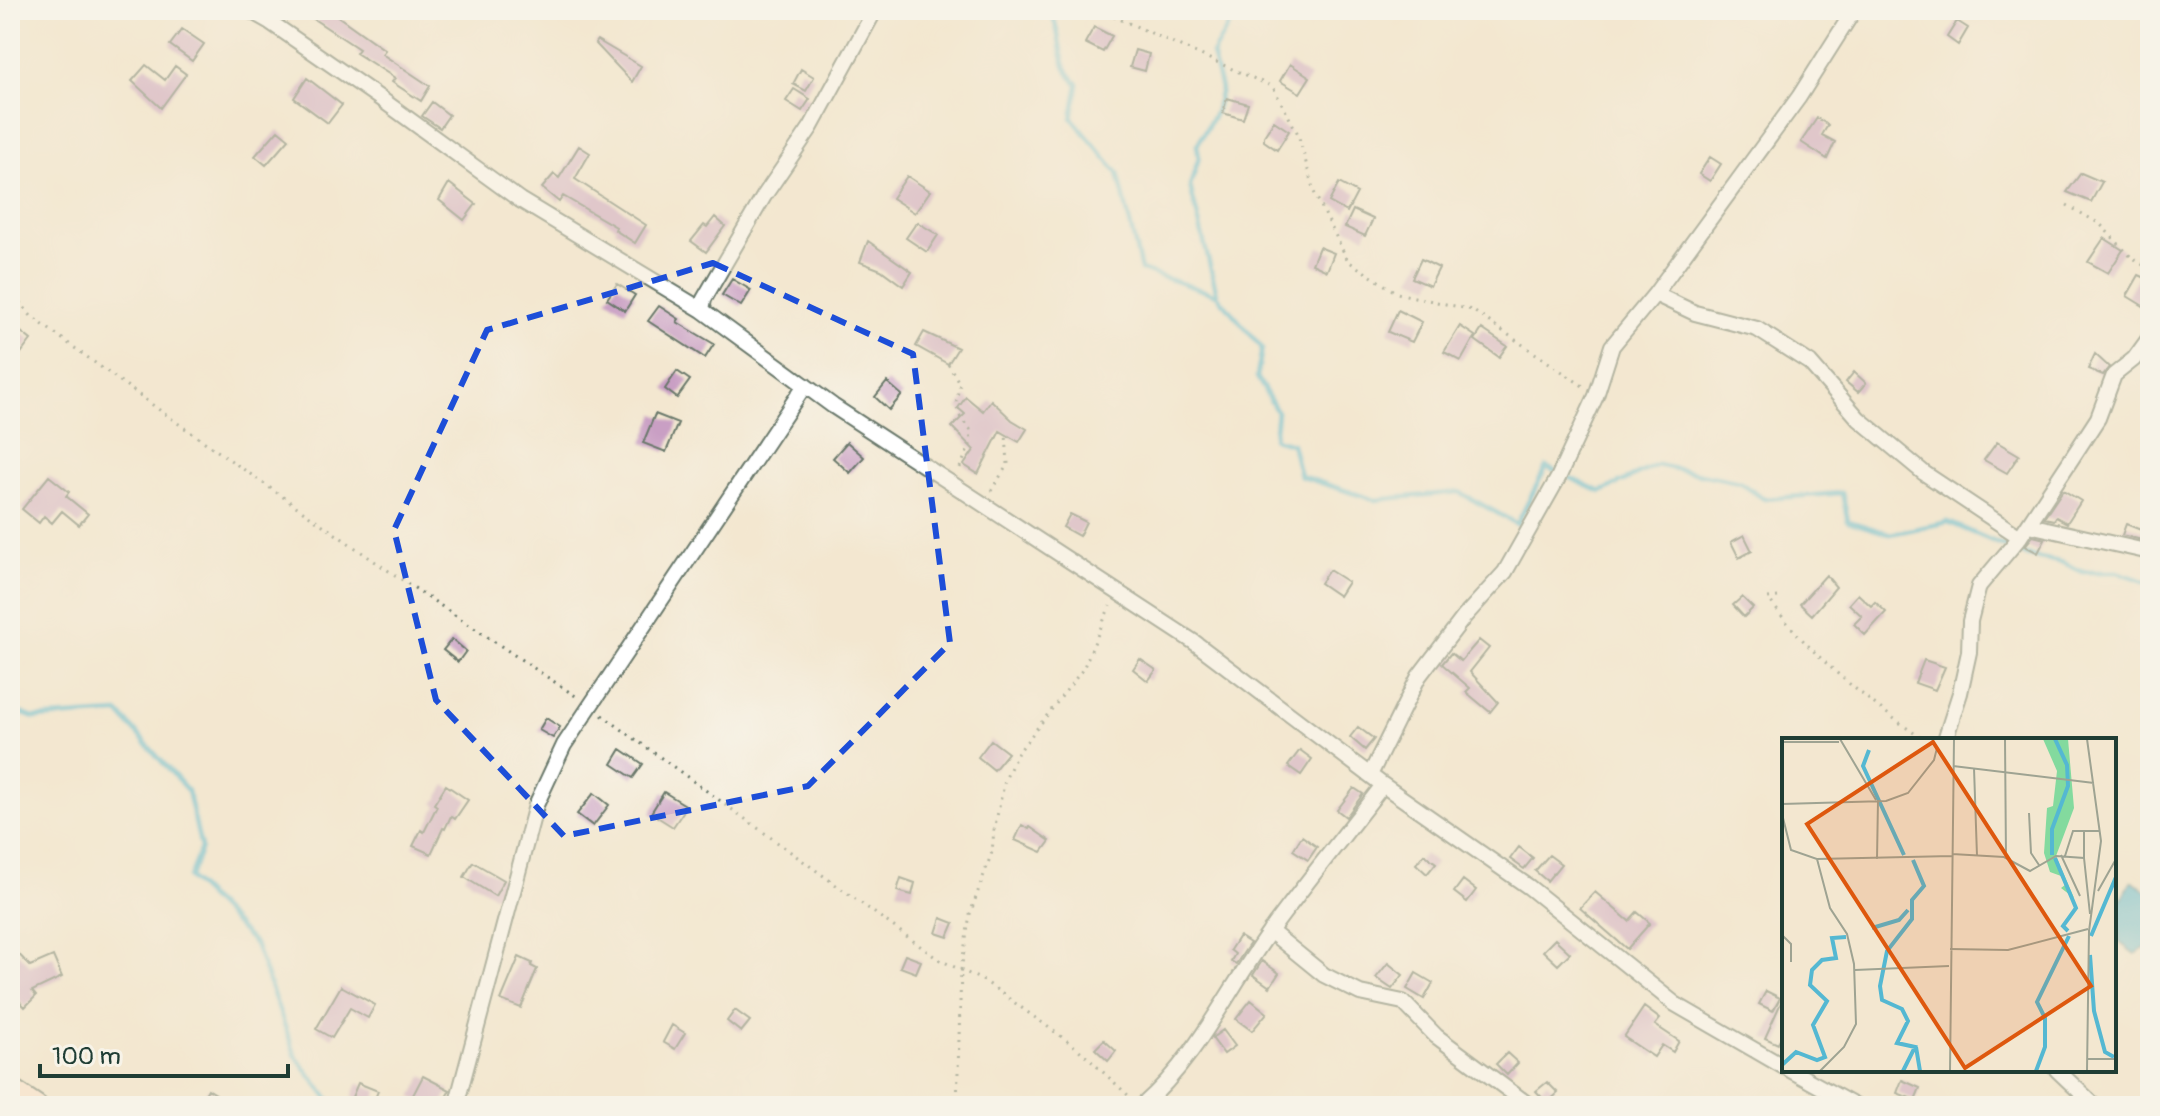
<svg xmlns="http://www.w3.org/2000/svg" width="2160" height="1116" font-family="Pangolin,sans-serif">
  <style>
    .water { fill: #54b8d2; stroke: #3a7a83; stroke-width: 2 }
    .lines { fill: none; stroke-linecap: round; stroke-linejoin: round }
    .stream { stroke: #54b8d2; stroke-width: 5 }
    .building { fill: #c99fc4 }
    .street-casing { stroke: #69786b; stroke-width: 18 }
    .secondary-casing { stroke: #69786b; stroke-width: 24 }
    .path { stroke: #69786b; stroke-width: 3; stroke-dasharray: 2 6; stroke-linecap: butt }
    .street { stroke: #fff; stroke-width: 14 }
    .secondary { stroke: #fde4d1; stroke-width: 20 }
    .marked { fill: none; stroke: #1d4ed8; stroke-width: 6; stroke-dasharray: 16 10; stroke-linejoin: round }
    .inset-river { fill: none; stroke: #54b8d2; stroke-width: 4 }
    .inset-road { fill: none; stroke: #9ea392; stroke-width: 2 }
    .view { fill: #de580e; fill-opacity: 0.15; stroke: #de580e; stroke-width: 4 }
    .inset-edge { fill: none; stroke: #1f3d34; stroke-width: 4 }
  </style>
  <rect width="100%" height="100%" fill="#f7f3e8"/>
  <filter id="ink" filterUnits="userSpaceOnUse"><feTurbulence type="fractalNoise" baseFrequency=".0125" numOctaves="2"/><feDisplacementMap in="SourceGraphic" scale="16" xChannelSelector="R" yChannelSelector="G"/><feConvolveMatrix kernelMatrix="1 2 1 2 8 2 1 2 1" color-interpolation-filters="sRGB"/></filter>
  <filter id="wash" filterUnits="userSpaceOnUse"><feTurbulence type="fractalNoise" baseFrequency=".006" numOctaves="4" result="noise"/><feDisplacementMap in="SourceGraphic" scale="32" xChannelSelector="R" yChannelSelector="G"/><feGaussianBlur stdDeviation="1.8" result="paint"/><feColorMatrix in="noise" values="0 0 0 0 0 0 0 0 0 0 0 0 0 0 0 0 0 1.4 0 .05"/><feComposite in="paint" operator="in"/></filter>
  <g filter="url(#wash)">
    <rect width="100%" height="100%" fill="#f3e7d0"/>
    <!-- water -->
    <path class="water" d="M2132 881 2150 893V945L2135 954 2119 942V902Z"/>
    <g class="lines">
      <!-- stream -->
      <path class="stream" d="M1050 10C1064 36 1055 64 1078 84L1072 118 1118 173 1141 270 1217 295 1262 348 1257 377 1277 412 1274 439 1292 444 1300 476 1375 500 1459 492 1517 524 1546 467 1601 492 1657 465 1739 482 1764 499 1842 493 1848 521 1890 534 1948 522 2025 555 2064 563 2083 572H2117L2150 583
        M1217 294 1190 186 1199 157 1197 145 1215 113 1221 89 1212 54 1238 10
        M10 709 34 718 119 713 188 791 201 848 189 878 255 944 296 1057 334 1106"/>
    </g>
    <g id="blocks">
      <!-- building -->
      <path class="building" d="M300 10H329L385 50 382 54 430 86 421 101 392 82 395 78 356 53 359 49Z
        M1957 21 1968 28 1958 45 1947 37Z
        M1094 27 1112 36 1103 52 1085 43Z
        M182 29 204 44 192 61 170 45Z
        M597 40 641 66 632 82 595 43Z
        M1135 50 1149 54 1145 71 1130 67Z
        M1290 64 1310 77 1300 93 1280 81Z
        M146 65 165 80 175 66 186 74 161 108 132 81Z
        M801 69 814 77 806 91 793 84Z
        M307 78 342 105 328 123 294 98Z
        M794 89 810 99 802 111 786 101Z
        M1227 98 1248 104 1243 119 1223 113Z
        M432 102 449 115 440 128 422 116Z
        M1817 118 1828 125 1822 135 1835 142 1827 159 1801 142Z
        M1274 121 1289 131 1277 150 1264 141V136Z
        M278 130 289 139 266 165 255 156Z
        M579 146 590 153 575 179 646 225 635 243 615 230 616 227 563 196 559 202 542 188 554 174 559 178Z
        M1710 157 1721 164 1710 181 1699 174Z
        M2081 173 2102 182 2091 202 2067 192Z
        M907 176 930 191 915 213 892 198Z
        M449 183 476 204 464 220 439 200Z
        M1339 183 1357 193 1347 212 1329 202Z
        M1353 210 1373 219 1365 236 1345 227Z
        M715 217 725 226 706 252 691 241 704 225 707 227Z
        M917 222 938 235 927 252 906 238Z
        M2104 238 2123 250 2108 273 2088 262Z
        M868 241 912 272 903 286 881 270 860 262Z
        M1319 247 1334 253 1327 271 1312 264Z
        M1421 259 1439 268 1430 286 1412 278Z
        M2139 275 2150 280V310L2127 296Z
        M732 279 751 290 741 306 722 295Z
        M617 284 635 295 625 311 607 299Z
        M659 306 679 319 677 322 714 344 705 358 648 321Z
        M1398 310 1422 322 1412 342 1388 332Z
        M10 323 31 340 18 357 10 351Z
        M1460 326 1475 336 1461 361 1444 352Z
        M1482 329 1507 346 1499 357 1475 340Z
        M924 332 958 348 948 364 916 346Z
        M2095 354 2109 367 2103 375 2088 369Z
        M677 371 690 380 677 398 665 389Z
        M1854 372 1866 383 1858 392 1846 382Z
        M887 382 902 395 889 410 875 397Z
        M966 397 983 411 991 400 1012 420 1027 429 1019 442 1000 431 978 474 964 465 974 450 952 427 965 414 958 408Z
        M655 414 678 423 666 452 643 443Z
        M847 442 864 457 850 473 833 458Z
        M1997 442 2019 455 2007 473 1984 460Z
        M49 476 69 492 66 496 88 514 79 525 62 511 52 523 44 516 39 523 22 509Z
        M2063 490 2081 501 2067 523 2056 517 2054 520 2044 518Z
        M1070 514 1086 522 1079 536 1063 527Z
        M2126 524 2146 532 2142 540 2122 535Z
        M1744 535 1752 551 1739 558 1731 542Z
        M2033 536 2045 539 2038 553 2025 546Z
        M1329 570 1348 582 1339 596 1320 583Z
        M1826 575 1836 587 1812 615 1800 604Z
        M1858 594 1871 606 1875 602 1886 612 1865 635 1854 624 1862 616 1849 604Z
        M1742 597 1753 608 1744 617 1733 605Z
        M452 639 466 651 458 662 443 650Z
        M1479 640 1489 648 1470 672 1498 702 1490 712 1466 692 1470 688 1442 664 1451 653 1461 661Z
        M1140 659 1156 670 1148 681 1133 669Z
        M1924 660 1945 667 1935 690 1915 683Z
        M546 718 560 727 553 738 539 730Z
        M1358 727 1374 739 1365 750 1350 737Z
        M991 740 1008 753 994 770 978 757Z
        M621 749 643 764 633 778 612 764Z
        M1300 750 1312 759 1301 775 1288 766Z
        M446 785 468 800 455 819 451 816 445 829 443 828 431 854 413 846 421 830 424 832 437 806 434 804Z
        M1354 788 1363 794 1346 817 1337 810Z
        M664 792 687 806 673 827 651 813Z
        M594 793 609 805 593 826 577 814Z
        M1022 825 1029 829 1030 827 1050 841 1042 852 1015 840Z
        M1302 836 1317 847 1308 860 1293 850Z
        M1519 847 1533 858 1524 869 1510 859Z
        M1424 854 1436 863 1427 874 1416 864Z
        M1549 855 1561 864 1547 881 1535 871Z
        M473 862 504 880 495 896 464 877Z
        M901 878 915 883 912 895 897 891Z
        M1463 880 1476 890 1467 902 1454 892Z
        M1595 892 1629 921 1637 912 1650 923 1627 949 1580 908Z
        M941 918 954 923 948 937 936 933Z
        M1239 936 1250 943 1236 964 1231 961 1235 954 1230 950Z
        M1555 939 1570 953 1558 965 1543 951Z
        M10 945 30 966 53 956 62 977 32 991 36 996 25 1007 10 991Z
        M905 955 921 961 916 973 900 967Z
        M519 957 532 963 531 966 537 969 521 1008 501 1000Z
        M1262 961 1279 973 1270 987 1253 975Z
        M1388 963 1403 975 1392 989 1376 978Z
        M1416 973 1433 983 1424 999 1407 989Z
        M341 986 375 1005 368 1018 350 1008 332 1038 316 1029Z
        M1766 991 1780 998 1773 1011 1759 1004Z
        M1784 996V1031L1778 1044 1765 1038Z
        M1251 1000 1267 1013 1252 1031 1236 1019Z
        M1644 1007 1660 1019 1655 1025 1679 1041 1673 1052 1662 1045 1654 1057 1624 1037Z
        M735 1010 750 1021 741 1032 727 1021Z
        M672 1025 685 1033 675 1049 663 1042Z
        M1223 1030 1235 1046 1224 1054 1212 1038Z
        M1104 1040 1116 1051 1108 1061 1095 1049Z
        M1507 1053 1518 1063 1507 1075 1496 1064Z
        M423 1076 450 1090 441 1106H429L412 1097Z
        M1902 1080 1920 1088 1915 1100 1897 1093Z
        M1547 1082 1558 1093 1547 1103 1536 1091Z
        M358 1083 378 1091 372 1106 352 1097Z
        M208 1089 235 1106H198Z"/>
    </g>
  </g>
  <g filter="url(#ink)">
    <use href="#blocks" fill-opacity="0" stroke="#69786b" stroke-width="2"/>
    <g class="lines">
      <defs>
        <path id="street" d="M249 10 270 22 381 99 520 200 702 310 833 406 1194 642 1383 785 1529 887 1675 1004 1784 1067
          M1655 294 1695 313 1757 329 1810 363 1859 419 1924 473 2020 537
          M702 310 704 299 726 261 764 196 811 127 875 10
          M2029 525 2150 552
          M1945 740 1960 693 1969 652 1970 621 1979 586 2020 537 2072 458 2098 418 2114 375 2134 359 2150 337
          M1370 775 1419 676 1464 617 1505 572 1558 478 1596 396 1612 346 1655 294 1799 97 1854 10
          M1270 931 1324 975 1360 993 1403 1002 1436 1036 1530 1106
          M1790 1070 1855 1106
          M2057 1070 2095 1106
          M456 1106 536 805 564 745 805 385
          M1142 1106C1198 1057 1228 989 1271 930 1307 881 1346 833 1383 785"/>
        <path id="secondary" d="M10 1088 37 1106"/>
      </defs>
      <!-- street casing -->
      <use href="#street" class="street-casing"/>
      <!-- secondary casing -->
      <use href="#secondary" class="secondary-casing"/>
      <!-- path -->
      <path class="path" d="M1099 10 1273 87 1298 134 1314 192 1348 261 1397 293 1472 310 1583 386
        M2067 205 2100 224 2132 258 2150 269
        M10 289 31 316 169 417 377 563 577 697
        M948 364 960 384C954 405 955 413 970 429L971 443 959 470
        M991 491 1008 464 1006 434
        M1778 597 1768 598C1810 656 1865 699 1924 740
        M602 715 938 959 986 982 1077 1048 1130 1097
        M957 1106 961 970 970 914 992 852 994 830 1005 780 1017 754 1083 669 1110 606"/>
      <!-- street -->
      <use href="#street" class="street"/>
      <!-- secondary -->
      <use href="#secondary" class="secondary"/>
    </g>
  </g>
  <!-- marked area -->
  <path d="M0 0H2160V1116H0ZM713 263 913 354 950 643 808 786 564 836 436 700 394 530 487 330Z" fill="#f3e7d0" fill-opacity=".55" fill-rule="evenodd"/>
  <path class="marked" d="M713 263 913 354 950 643 808 786 564 836 436 700 394 530 487 330Z"/>
  <!-- overview -->
  <g transform="translate(1782 738)">
    <rect width="334" height="334" fill="#f3e7d0"/>
    <path d="M261 1H286L292 70 274 118 292 160 279 150 283 147 279 138 268 134 262 115 265 70 271 68 275 33Z" fill="#83da9e"/>
    <path class="inset-river" d="M87 12 81 28 122 117M270 117V91L286 48 285 27 273 1M273 120 294 170 281 188 286 193M90 190 117 182 126 172M309 198 334 139M308 217 312 273 323 314 332 319M134 309 138 333M0 327 14 314 35 322 43 319 31 287 45 263 28 247 30 232 40 222 54 220 50 200 64 199M121 333 133 309 115 305 126 283 120 271 100 262 98 248 105 213 130 181V162L142 148 131 122M254 333 263 309V280L255 264 287 198"/>
    <path class="inset-road" d="M58 1 94 62M223 1 224 120M305 1 319 103 307 193 305 333M0 4H57M171 28 312 45M192 30 195 118M0 66 104 63 126 55 152 22 155 10 150 1M247 75 249 115 257 127M0 76 9 112 35 121 48 170 65 196 72 226 74 286 62 309 38 333M170 116 222 119 248 133 274 118 302 120 308 176M279 117 298 158M283 118 291 93H318M302 120V94M35 121 170 118M95 121 96 62M316 153 334 121M0 197 9 206V224M168 211 226 212 306 191M73 232 167 228M305 321H334M168 333 172 1"/>
    <path class="view" d="M151 4 309 248 183 330 25 86Z"/>
    <rect width="334" height="334" class="inset-edge"/>
  </g>
  <!-- margin -->
  <rect width="2160" height="1116" fill="none" stroke="#f7f3e8" stroke-width="40"/>
  <!-- scale -->
  <path d="M40 1064v12h248v-12" fill="none" stroke="#1f3d34" stroke-width="4"/>
  <text x="52" y="1064" font-size="24" fill="#1f3d34" stroke="#f7f3e8" stroke-width="6" paint-order="stroke">100 m</text>
</svg>
